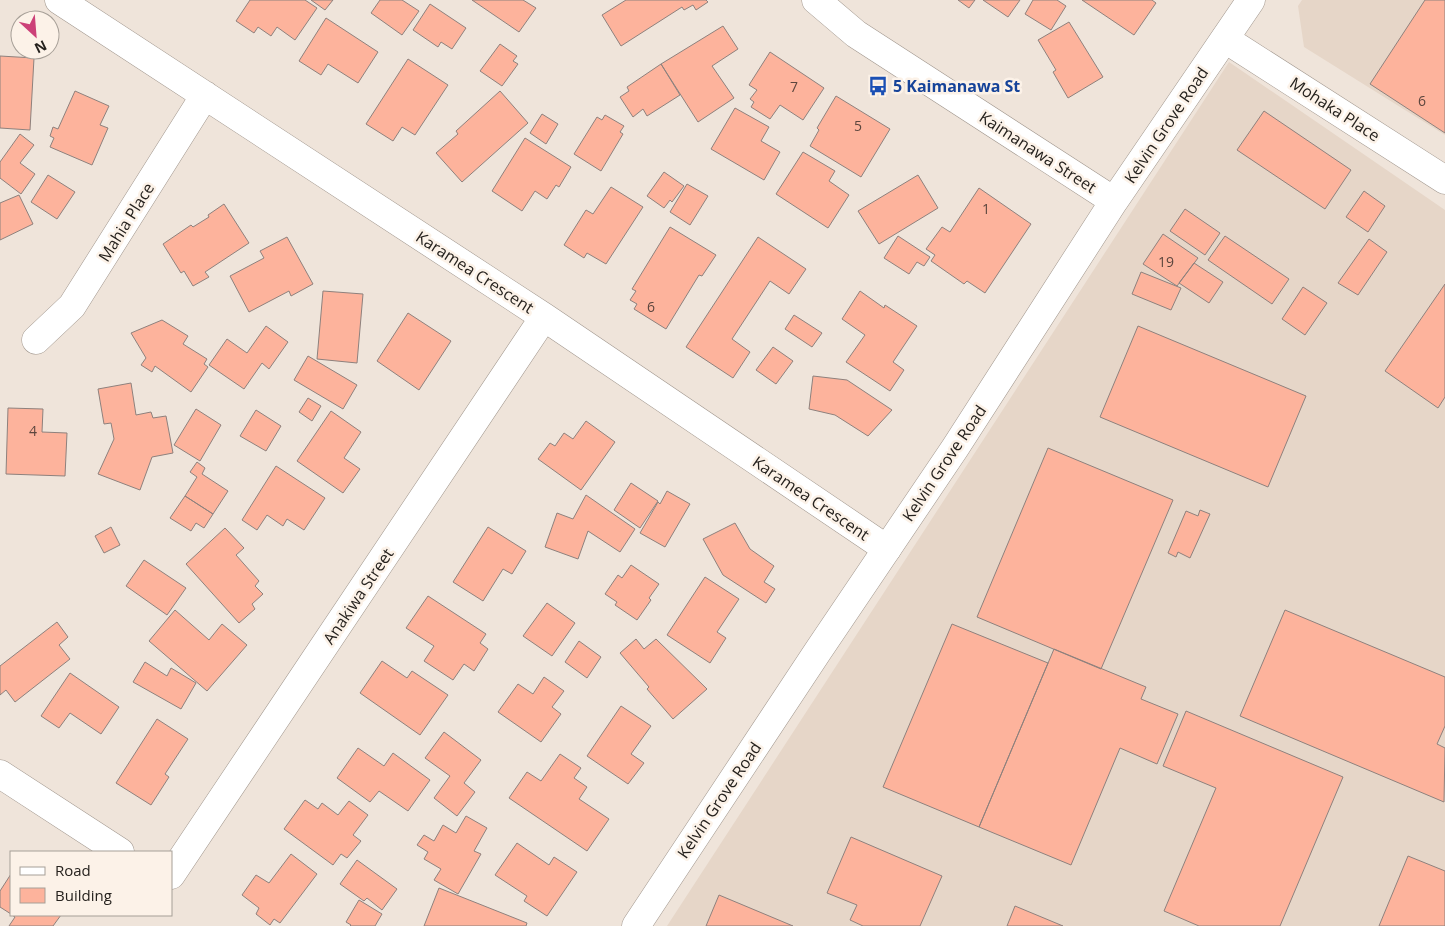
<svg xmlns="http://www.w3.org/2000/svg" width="1445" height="926" font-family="'Open Sans',sans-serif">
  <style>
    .built { fill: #e6d6c8 }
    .building { fill: #fdb39c; stroke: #8e817d }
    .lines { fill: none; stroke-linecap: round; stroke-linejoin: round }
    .street-casing { stroke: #a1978e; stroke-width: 29 }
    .secondary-casing { stroke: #a1978e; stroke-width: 29 }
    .street { stroke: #fff; stroke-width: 28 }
    .secondary { stroke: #fff; stroke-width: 28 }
    .labels { text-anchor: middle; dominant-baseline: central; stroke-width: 5; stroke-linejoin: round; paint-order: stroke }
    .number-label { font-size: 14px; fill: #5c463e }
    .transit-label { font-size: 16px; font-weight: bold; fill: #164399; stroke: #fcf2e8; text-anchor: start }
    .street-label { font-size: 16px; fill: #26221e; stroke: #fcf2e8 }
  </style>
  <rect width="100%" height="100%" fill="#efe4da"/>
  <!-- built -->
  <path class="built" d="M1302 0H1445V135L1304 47 1298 6Z
    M1229 62 1445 210V926H667Z"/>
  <!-- building -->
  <path class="building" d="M250 0H305L317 8 295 40 277 27 271 36 258 27 254 33 236 21Z
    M311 0H333L325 10Z
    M380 0H402L419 11 402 35 371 13Z
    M472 0H523L536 8 519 32Z
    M626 0H706L708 2 696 10 693 5 684 10 682 7 621 46 602 15Z
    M958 0H975L969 8Z
    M983 0H1020L1008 17Z
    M1033 0H1057L1066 6 1051 30 1025 14Z
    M1082 0H1152L1156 3 1134 35Z
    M1425 0H1445V133L1370 84Z
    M430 4 466 28 452 49 441 42 438 47 413 30Z
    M326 18 378 52 358 83 328 64 321 75 299 61Z
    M1069 22 1103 77 1068 98 1053 72 1056 70 1038 40Z
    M723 26 738 49 712 66 734 98 698 122 661 64Z
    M500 44 517 56 513 61 518 64 502 86 480 71Z
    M770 52 824 88 803 120 780 105 770 119 751 107 754 102 750 99 757 90 749 85Z
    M0 56 34 58 30 130 0 128Z
    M408 59 448 85 415 135 402 127 393 141 366 124Z
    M661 64 680 95 647 116 643 109 633 117 620 97 629 91 627 87Z
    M75 91 109 106 100 125 108 128 92 165 50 147 54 138 50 136 53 127 58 129Z
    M500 91 528 123 462 182 436 153 458 134 456 131Z
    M836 96 890 129 861 177 810 146 819 130 817 128Z
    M735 108 769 127 761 141 780 152 764 180 711 149Z
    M1264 111 1351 170 1325 209 1237 150Z
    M542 114 558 124 546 144 530 133Z
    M605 115 624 126 620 132 623 134 601 171 574 154 597 117 602 120Z
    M20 134 34 145 20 163 35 174 21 194 0 178V162Z
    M525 138 571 167 559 187 556 185 547 199 535 191 522 211 492 191Z
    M803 152 835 171 829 181 849 195 828 228 776 194Z
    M664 172 684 186 672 202 670 200 664 208 647 196Z
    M48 175 75 192 57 219 31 202Z
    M918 175 938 208 879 244 858 211Z
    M687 184 708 196 690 225 670 212Z
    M611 187 643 207 606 264 587 253 584 258 564 245 586 210 593 214Z
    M979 188 1031 224 985 293 967 281 964 284 931 261 935 255 926 249 942 227 950 232Z
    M1364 191 1385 206 1368 232 1346 217Z
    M19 195 33 224 0 240V203Z
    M224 204 249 243 205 272 209 277 193 286 184 271 181 273 163 244 191 225 193 227 209 217 208 215Z
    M1185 209 1220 233 1205 255 1170 231Z
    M670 227 716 255 702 276 699 275 666 329 634 309 637 304 630 300 636 291 632 289Z
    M1163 234 1198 258 1177 286 1143 264Z
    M898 236 930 257 924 266 917 262 909 274 884 258Z
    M1225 236 1289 279 1272 304 1208 260Z
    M287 237 313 284 291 296 289 291 249 312 230 276 264 258 260 251Z
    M758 237 806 269 789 294 770 281 732 339 750 352 733 378 686 347Z
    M1369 239 1387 252 1358 295 1338 283Z
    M1194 263 1223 282 1209 303 1179 283Z
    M1141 272 1181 288 1171 310 1132 294Z
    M1445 284V397L1438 408 1385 371Z
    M1303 287 1327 303 1305 335 1282 319Z
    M323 291 363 294 357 363 317 359Z
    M860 291 884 308 885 305 917 326 893 362 904 370 890 391 846 362 865 335 842 319Z
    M408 313 451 341 419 390 377 361Z
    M794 315 822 333 812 347 785 329Z
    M162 320 188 336 183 344 207 359 204 364 208 367 191 392 155 366 152 372 141 365 146 358 131 333Z
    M266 326 288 342 269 369 262 363 244 389 209 365 227 339 247 353Z
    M1138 326 1306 396 1268 487 1100 417Z
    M773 347 793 361 776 384 756 370Z
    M308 356 357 385 343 409 294 380Z
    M813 376 847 380 892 410 868 436 835 415 809 409Z
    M131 383 136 415 151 412 153 418 166 416 173 453 152 457 140 490 98 474 114 439 111 423 104 424 98 389Z
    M308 398 321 406 312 421 299 412Z
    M8 408 43 409 42 432 67 433 65 476 6 474Z
    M196 409 221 425 200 461 174 445Z
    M256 410 281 426 266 451 240 436Z
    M331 411 361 432 344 458 360 469 343 493 297 461Z
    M586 421 615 442 581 490 538 459 550 443 555 446 564 433 573 439Z
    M1048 448 1173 500 1101 669 977 617Z
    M197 462 205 468 202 474 228 491 213 514 185 496 197 477 190 472Z
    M276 466 325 498 304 530 287 519 283 526 267 515 257 530 242 520Z
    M631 483 658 501 640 528 614 510Z
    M667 491 690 504 665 547 640 533 658 502 660 504Z
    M586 495 635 529 620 552 588 531 578 559 545 547 557 513 573 519Z
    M185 496 213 514 204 528 196 523 191 531 170 518Z
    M1200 510 1210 514 1190 558 1178 552 1176 557 1168 553 1186 511 1198 516Z
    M735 523 750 549 774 566 764 582 775 589 766 603 723 575 703 539Z
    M111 527 120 545 104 553 95 536Z
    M488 527 526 551 512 574 503 569 483 601 453 582Z
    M225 528 244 548 236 555 259 581 255 586 263 594 252 604 255 609 239 623 186 564Z
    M144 560 186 588 167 615 126 586Z
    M631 565 659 584 649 598 651 600 637 620 615 605 617 602 605 594 618 575 622 578Z
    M705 577 739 599 717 632 726 638 710 663 667 635Z
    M428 596 486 634 480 643 488 649 474 671 464 664 453 680 424 661 434 646 406 628Z
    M547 603 575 623 552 656 523 636Z
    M175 610 209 640 222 624 247 645 207 691 149 641Z
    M1285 610 1445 677V726L1437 744 1445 748 1444 802 1240 716Z
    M57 622 68 637 59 645 70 659 15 702 6 690 0 695V666Z
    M952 624 1048 663 979 827 883 787Z
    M636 639 644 649 656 639 707 689 673 719 647 689 649 687 620 653Z
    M579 641 601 657 587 678 565 662Z
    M1054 649 1146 687 1141 699 1178 714 1157 764 1120 748 1071 865 979 827Z
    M382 661 407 678 412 671 448 695 420 735 360 693Z
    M145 662 167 676 171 668 196 683 181 709 133 682Z
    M70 673 119 707 101 734 70 713 59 728 41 716Z
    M544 677 564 691 552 707 561 714 541 742 498 712 518 684 533 694Z
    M621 706 651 726 631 754 644 763 628 784 587 756Z
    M1186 711 1343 777 1280 926H1199L1164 911 1216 788 1163 766Z
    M157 719 188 739 165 774 169 777 151 805 116 783Z
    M444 732 481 760 464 783 475 792 457 816 434 798 450 776 425 758Z
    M358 748 384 766 393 753 430 780 408 811 379 791 370 802 337 778Z
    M560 754 581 768 574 778 587 787 579 799 609 819 587 851 509 798 527 772 541 781Z
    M305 800 318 809 322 803 338 815 349 801 368 815 353 835 361 841 347 858 341 854 333 865 284 829Z
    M466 816 487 828 474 851 481 854 458 894 434 880 441 869 424 859 428 852 417 845 424 835 434 841 443 825 456 833Z
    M851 837 942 876 920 926H863L850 920 857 905 827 893Z
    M517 843 549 865 554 857 577 872 547 916 524 901 527 896 495 875Z
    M291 854 317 874 280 923 274 919 270 925 256 914 259 908 242 895 256 875 269 883Z
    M1408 856 1445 871V926H1379Z
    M357 860 397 889 382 910 367 898 364 901 340 884Z
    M11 874V914L0 907V891Z
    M439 888 527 923 526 926H424Z
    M719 895 793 926H706Z
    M359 900 382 914 375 926H350L351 925 346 922Z
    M1015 906 1063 926H1007Z
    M12 915H61L53 926H9L15 917Z"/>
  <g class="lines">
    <defs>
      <path id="street" d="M59 0 544 317 887 549
        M1225 39 1445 180
        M36 340 72 306 205 95
        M0 774 120 852
        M171 875 544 317"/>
      <path id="secondary" d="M816 0 856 34 1114 201
        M636 926 818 651 955 448 1114 201 1251 0"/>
    </defs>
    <!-- street casing -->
    <use href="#street" class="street-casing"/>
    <!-- secondary casing -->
    <use href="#secondary" class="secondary-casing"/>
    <!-- street -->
    <use href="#street" class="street"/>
    <!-- secondary -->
    <use href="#secondary" class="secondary"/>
  </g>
  <!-- icons -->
  <defs>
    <symbol id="bus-bare" viewBox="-9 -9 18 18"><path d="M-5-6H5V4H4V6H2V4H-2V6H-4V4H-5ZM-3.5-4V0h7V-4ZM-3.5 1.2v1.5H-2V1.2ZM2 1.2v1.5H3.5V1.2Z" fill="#1a4fb4" stroke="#fcf2e8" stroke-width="2.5" paint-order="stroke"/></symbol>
  </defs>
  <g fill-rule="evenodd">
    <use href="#bus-bare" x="864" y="72" width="28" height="28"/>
  </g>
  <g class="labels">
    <!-- number labels -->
    <g class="number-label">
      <text x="794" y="86">7</text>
      <text x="1422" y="100">6</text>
      <text x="858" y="125">5</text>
      <text x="986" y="208">1</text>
      <text x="1166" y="261">19</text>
      <text x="651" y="306">6</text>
      <text x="33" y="430">4</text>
    </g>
    <!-- transit labels -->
    <g class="transit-label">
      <text x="893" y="86">5 Kaimanawa St</text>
    </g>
    <!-- street labels -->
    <g class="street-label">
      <text transform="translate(1335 109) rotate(33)">Mohaka Place</text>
      <text transform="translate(1166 125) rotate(-56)">Kelvin Grove Road</text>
      <text transform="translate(1038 152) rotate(33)">Kaimanawa Street</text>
      <text transform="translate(126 222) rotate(-58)">Mahia Place</text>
      <text transform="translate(475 272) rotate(33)">Karamea Crescent</text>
      <text transform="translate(944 463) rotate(-56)">Kelvin Grove Road</text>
      <text transform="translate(811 498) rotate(34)">Karamea Crescent</text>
      <text transform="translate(358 596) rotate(-56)">Anakiwa Street</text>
      <text transform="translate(719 800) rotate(-56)">Kelvin Grove Road</text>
    </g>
  </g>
  <!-- legend -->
  <rect x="10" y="851" width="162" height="65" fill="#fcf2e8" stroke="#a69f97"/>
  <rect x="20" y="867" width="25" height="8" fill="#ffffff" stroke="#a69f97"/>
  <text x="55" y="876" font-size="15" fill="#26221e">Road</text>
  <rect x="20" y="888" width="25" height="15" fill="#fdb39c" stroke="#a69f97"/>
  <text x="55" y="901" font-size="15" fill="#26221e">Building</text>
  <!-- north arrow -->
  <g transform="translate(35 35) rotate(154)"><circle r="24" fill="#fcf2e8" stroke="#a69f97"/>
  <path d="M0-4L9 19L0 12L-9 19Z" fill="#cc4178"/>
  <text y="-8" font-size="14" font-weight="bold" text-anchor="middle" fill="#26221e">N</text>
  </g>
</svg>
